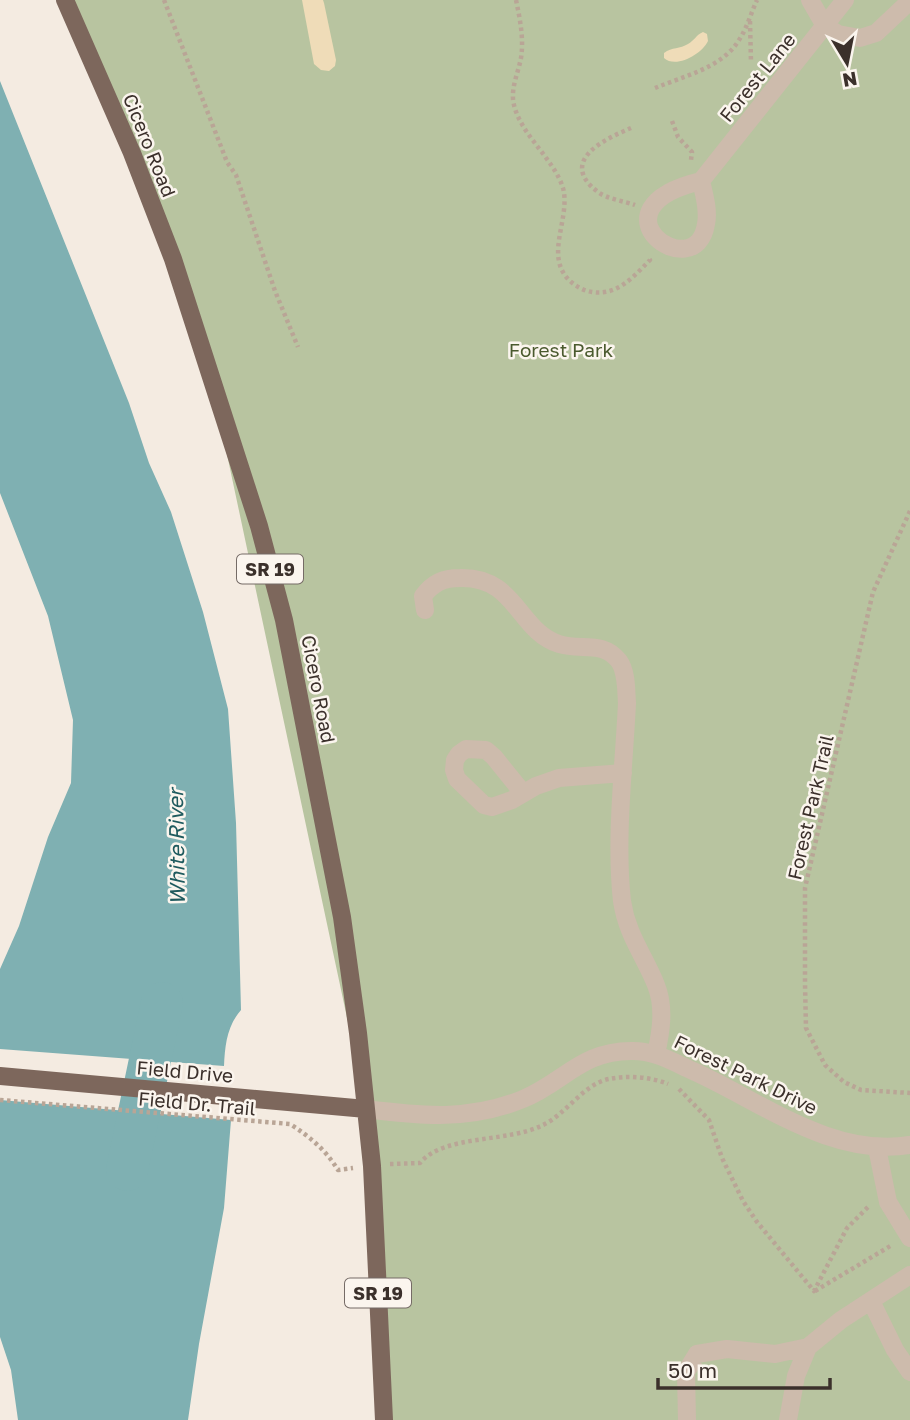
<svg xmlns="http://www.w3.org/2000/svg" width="910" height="1420" font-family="'Golos Text',sans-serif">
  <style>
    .green { fill: #b8c4a0 }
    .sand { fill: #efdcb8 }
    .water { fill: #7fb0b2 }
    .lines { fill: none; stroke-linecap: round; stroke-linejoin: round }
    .river { stroke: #7fb0b2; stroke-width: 42 }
    .path { stroke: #b9a596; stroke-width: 4.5; stroke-dasharray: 3.5 3.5; stroke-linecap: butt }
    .minor { stroke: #cdbbac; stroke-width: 18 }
    .major { stroke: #7d675c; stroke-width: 18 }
    .labels { text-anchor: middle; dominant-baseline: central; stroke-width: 5; stroke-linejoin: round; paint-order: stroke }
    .shield { fill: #fbf5ee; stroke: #756b66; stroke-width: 2 }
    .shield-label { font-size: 18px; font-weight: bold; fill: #3b302b }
    .street-label { font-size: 19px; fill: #3b302b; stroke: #fbf5ee }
    .park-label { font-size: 19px; fill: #4a5a2e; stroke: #fbf5ee }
    .water-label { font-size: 21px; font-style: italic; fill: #1f5a5e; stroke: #fbf5ee }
  </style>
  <rect width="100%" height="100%" fill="#f4ebe1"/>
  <!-- green -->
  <path class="green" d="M64 0H910V1420H382L366 1107 209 370Z"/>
  <!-- sand -->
  <path class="sand" d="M302 0H323L324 3 336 60 335 66 329 71 321 70 314 64Z
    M703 32 707 34 708 41C702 54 676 69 664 58V53C672 47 680 49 688 44 695 40 696 35 703 32Z"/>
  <!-- water -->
  <path class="water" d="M0 81 129 403 149 463 171 512 203 612 228 709 236 823 241 1010C227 1026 225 1045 224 1066L0 1049V969L19 926 48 837 71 783 73 720 48 616 0 493Z
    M0 1100 231 1120 224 1208 199 1344 188 1420H18L11 1370 0 1337Z"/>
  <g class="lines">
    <!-- river -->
    <path class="river" d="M127 1170 162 1003"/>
    <!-- path -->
    <path class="path" d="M164 0 227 162 236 175 275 291 298 347
      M516 0C520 19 524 39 521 58 518 74 510 89 514 105 521 135 554 159 563 188 571 218 544 255 569 280 575 286 584 291 592 292 618 296 634 276 650 260L648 257
      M750 21 751 62
      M655 88C684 76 722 68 739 40 747 28 751 13 757 0
      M672 121 678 137 692 152 691 160
      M631 128C605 139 557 161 598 192 607 199 624 201 635 205
      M910 511 873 592 805 888V984L806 1028 825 1065 844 1082 861 1090 910 1093
      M679 1089 709 1120 722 1158 743 1201 757 1222 814 1291 847 1228 869 1206
      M0 1100 290 1124C310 1137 325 1149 338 1170L353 1168
      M390 1164 420 1163C444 1134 508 1143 543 1125 565 1115 585 1083 609 1079 628 1075 651 1077 668 1084
      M815 1291 892 1245"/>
    <!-- minor -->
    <path class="minor" d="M810 0 825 26 838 34 860 38 876 33 910 1
      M701 181C704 194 709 210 706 224 696 289 584 209 701 181L845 0
      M425 610 423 596C433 583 443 578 460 578 516 576 518 631 559 644 581 651 603 640 619 661 627 672 626 691 627 703 624 766 615 839 622 901 627 935 644 955 656 985 665 1007 661 1032 656 1054
      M523 793 494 757 486 750 466 749 459 754 455 760 454 770 457 779 484 805 492 807 512 800 536 786 559 778 623 773
      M366 1109C421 1116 470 1121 523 1099 563 1083 582 1050 633 1051 655 1051 673 1062 693 1071 760 1101 832 1158 910 1145
      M877 1148 888 1202 910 1238
      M871 1301 895 1350 910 1372
      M687 1420 686 1372 697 1354 727 1349 775 1354 808 1347
      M788 1420 796 1376 808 1347 841 1320 910 1275"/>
    <!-- major -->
    <path class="major" d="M65 0 132 153 173 259 259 526 284 620 342 917 358 1033 372 1166 384 1420
      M0 1076 366 1109"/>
  </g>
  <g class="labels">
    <!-- shield labels -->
    <g class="shield">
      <rect x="237" y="554.5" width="66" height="29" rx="5"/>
      <rect x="345" y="1278.5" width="66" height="29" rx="5"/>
    </g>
    <g class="shield-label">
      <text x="270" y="569">SR 19</text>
      <text x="378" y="1293">SR 19</text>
    </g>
    <!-- street labels -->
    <g class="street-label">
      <text transform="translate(757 77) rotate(-51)">Forest Lane</text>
      <text transform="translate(150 145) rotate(68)">Cicero Road</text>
      <text transform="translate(319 689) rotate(79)">Cicero Road</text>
      <text transform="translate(810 807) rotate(-77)">Forest Park Trail</text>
      <text transform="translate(185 1071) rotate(5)">Field Drive</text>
      <text transform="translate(746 1074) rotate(26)">Forest Park Drive</text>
      <text transform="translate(197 1103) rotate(5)">Field Dr. Trail</text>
    </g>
    <!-- park labels -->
    <g class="park-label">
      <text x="561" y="349">Forest Park</text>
    </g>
    <!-- water labels -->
    <g class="water-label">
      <text transform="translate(176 847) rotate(-91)">White River</text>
    </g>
  </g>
  <!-- north arrow -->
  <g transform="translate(847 63) rotate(170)" stroke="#fbf5ee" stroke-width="5" paint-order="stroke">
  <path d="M0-5L12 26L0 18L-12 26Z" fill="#3b302b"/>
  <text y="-10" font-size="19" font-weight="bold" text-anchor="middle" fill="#3b302b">N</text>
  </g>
  <!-- scale -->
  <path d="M658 1378v10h172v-10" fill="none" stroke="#3b302b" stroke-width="3.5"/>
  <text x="668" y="1378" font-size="21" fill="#3b302b" stroke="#fbf5ee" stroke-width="5" paint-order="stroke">50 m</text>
</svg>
